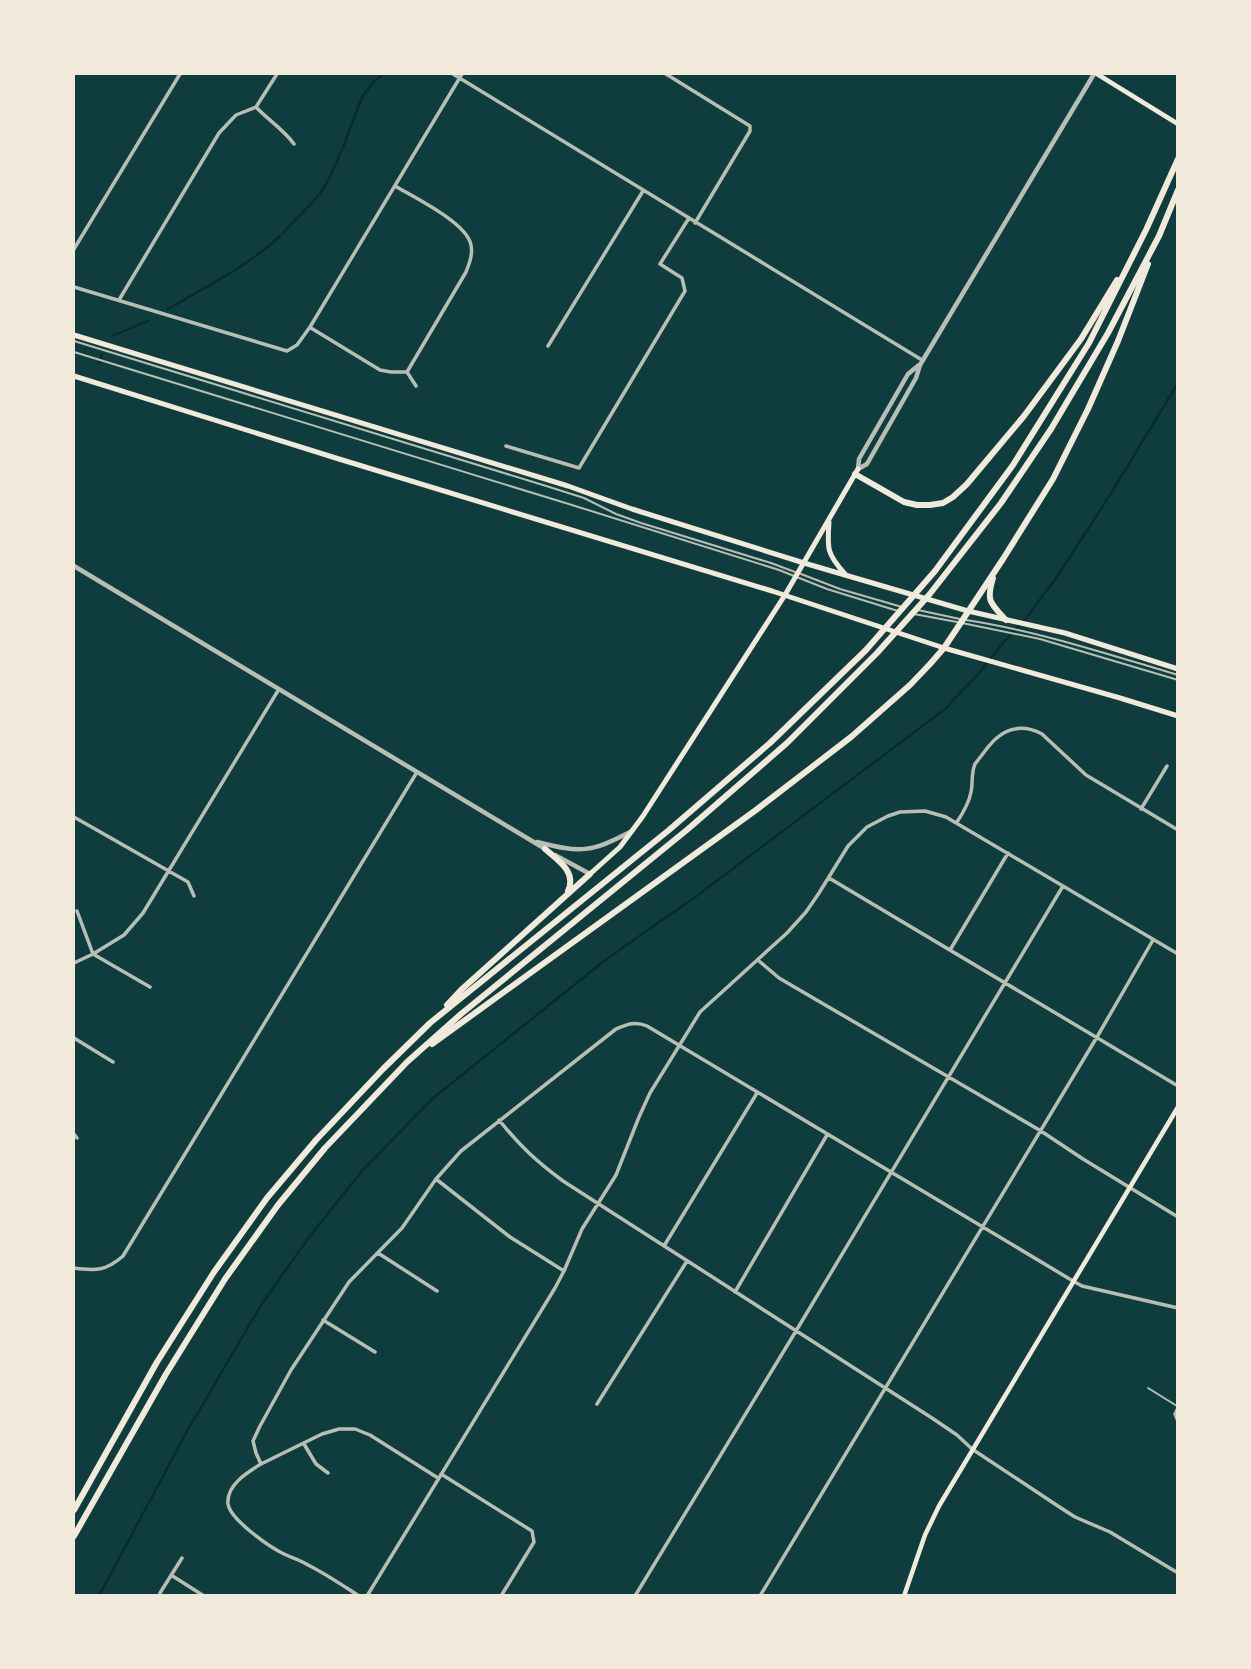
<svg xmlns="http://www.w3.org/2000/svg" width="1251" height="1669" font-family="'Titillium Web',sans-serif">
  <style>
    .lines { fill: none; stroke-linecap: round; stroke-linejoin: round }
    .stream { stroke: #0a2a2b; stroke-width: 2.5 }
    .service { stroke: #b8beb3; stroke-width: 2 }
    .minor { stroke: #b8beb3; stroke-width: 3.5 }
    .tertiary { stroke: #b8beb3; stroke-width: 4.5 }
    .secondary { stroke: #f1e9da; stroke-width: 4.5 }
    .primary { stroke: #f1e9da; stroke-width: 5 }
    .motorway { stroke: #f1e9da; stroke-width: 6 }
  </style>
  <rect width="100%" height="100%" fill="#0f3d3e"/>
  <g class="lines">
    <!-- stream -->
    <path class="stream" d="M283 233 320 194 328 181 343 147 362 97 373 82 384 74
      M168 309C207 286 247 267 280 236
      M112 336 148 321
      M99 363 102 354
      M99 1596 186 1433 261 1305 310 1236 362 1171 432 1099 608 958 698 895 945 709 979 673 1002 644 1027 617 1056 578 1110 495 1178 383"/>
    <!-- service -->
    <path class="service" d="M74 341 543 485 584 498 616 514 641 523 771 563 795 572
      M74 352 572 505 779 570 827 589 898 611
      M801 574 840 589 902 607
      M918 610 960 619
      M914 614 957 622
      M966 620C1038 631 1107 654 1178 675
      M962 623 1040 639 1178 680
      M1148 1388 1177 1406"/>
    <!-- minor -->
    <path class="minor" d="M453 74 922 360
      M666 74 750 126V131L695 223
      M256 107C268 120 283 129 294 144
      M74 249 180 74
      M74 287 287 351 297 345 310 327 462 74
      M119 300 219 133 236 115 256 107 277 74
      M311 328 380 370 391 372H407L466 272C469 264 473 255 471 245 467 223 414 197 395 186
      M548 346 643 191
      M407 372 416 386
      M506 446 579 468 685 291 682 278 660 264 689 218
      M1141 809 1167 766
      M74 817 188 882 194 896
      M957 822C963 813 969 803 971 792 973 783 971 773 975 764 978 760 982 755 985 751 1000 730 1019 722 1042 734L1086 775 1178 830
      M829 878 1178 1086
      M77 911 93 954 150 987
      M950 950 1008 853
      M759 961 779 978 1041 1131 1083 1159 1178 1217
      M74 963 93 954 124 935 143 913 279 689
      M74 1038 113 1062
      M499 1120C520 1146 536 1161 563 1181L932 1418 957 1435 972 1449 1061 1508 1075 1517 1110 1532 1178 1573
      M74 1134 77 1138
      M436 1179 510 1237 564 1271
      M664 1246 757 1093
      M378 1253 437 1291
      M74 1268C96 1271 106 1271 123 1256L417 772
      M735 1292 827 1135
      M323 1320 375 1352
      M597 1404 687 1261
      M1178 1408 1175 1414 1178 1421
      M304 1444 316 1464 328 1473
      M261 1464 322 1434 339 1429H355L370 1435 438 1478
      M441 1474 532 1531 534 1542 501 1596
      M171 1575 204 1596
      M160 1593 182 1558
      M359 1596C342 1585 326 1574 308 1565 300 1560 292 1558 284 1554 269 1547 230 1519 228 1504 226 1485 248 1472 261 1464L256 1453 253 1441 260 1426 291 1370 349 1282 402 1228 436 1179 461 1151 616 1029C628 1024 635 1021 647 1026L1073 1281 1082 1286 1178 1308
      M367 1596 555 1288 564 1271 582 1229 616 1175 639 1117 650 1093 700 1012 787 933 806 912 819 893 848 846 867 827 888 816 900 812 925 811 946 817 1178 954
      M635 1596 796 1331 1063 886
      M760 1596 1097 1037 1153 940"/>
    <!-- tertiary -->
    <path class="tertiary" d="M858 469 867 464 916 378 920 365 1094 74
      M858 469 859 459 908 374 919 365
      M74 566 547 850
      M537 842C581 853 590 853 632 831
      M555 855 590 874"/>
    <!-- secondary -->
    <path class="secondary" d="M1097 74 1178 124
      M904 1596 925 1535 939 1506 1178 1107"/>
    <!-- primary -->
    <path class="primary" d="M74 335 568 486 632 509 804 563 968 611 1065 633 1178 669
      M74 376 339 459 772 591 944 648 1120 698 1178 716
      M829 522C827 549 827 554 845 574
      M590 874 620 847 643 816 785 595 858 469"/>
    <!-- motorway -->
    <path class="motorway" d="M855 474 904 502 917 505H930L943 503 953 497 967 484 1024 416 1081 339 1117 280
      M993 578C986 601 990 603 1006 620
      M545 849C558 860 577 872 568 891
      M447 1005 461 990 590 874
      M432 1044 756 810 851 737 910 685 930 664 944 648 1003 559 1053 479 1088 409 1118 341 1148 264
      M74 1510 157 1362 214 1272 267 1198 316 1140 383 1069 430 1023 669 830 770 743 866 650 935 571 1013 465 1089 343 1146 230 1178 159
      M74 1536 166 1374 225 1279 278 1205 325 1148 407 1062 461 1014 688 829 787 743 877 653 929 595 1001 503 1051 429 1108 333 1159 236 1178 190"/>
  </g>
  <!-- border -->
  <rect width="1251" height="1669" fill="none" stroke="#f1e9da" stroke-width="150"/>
</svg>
